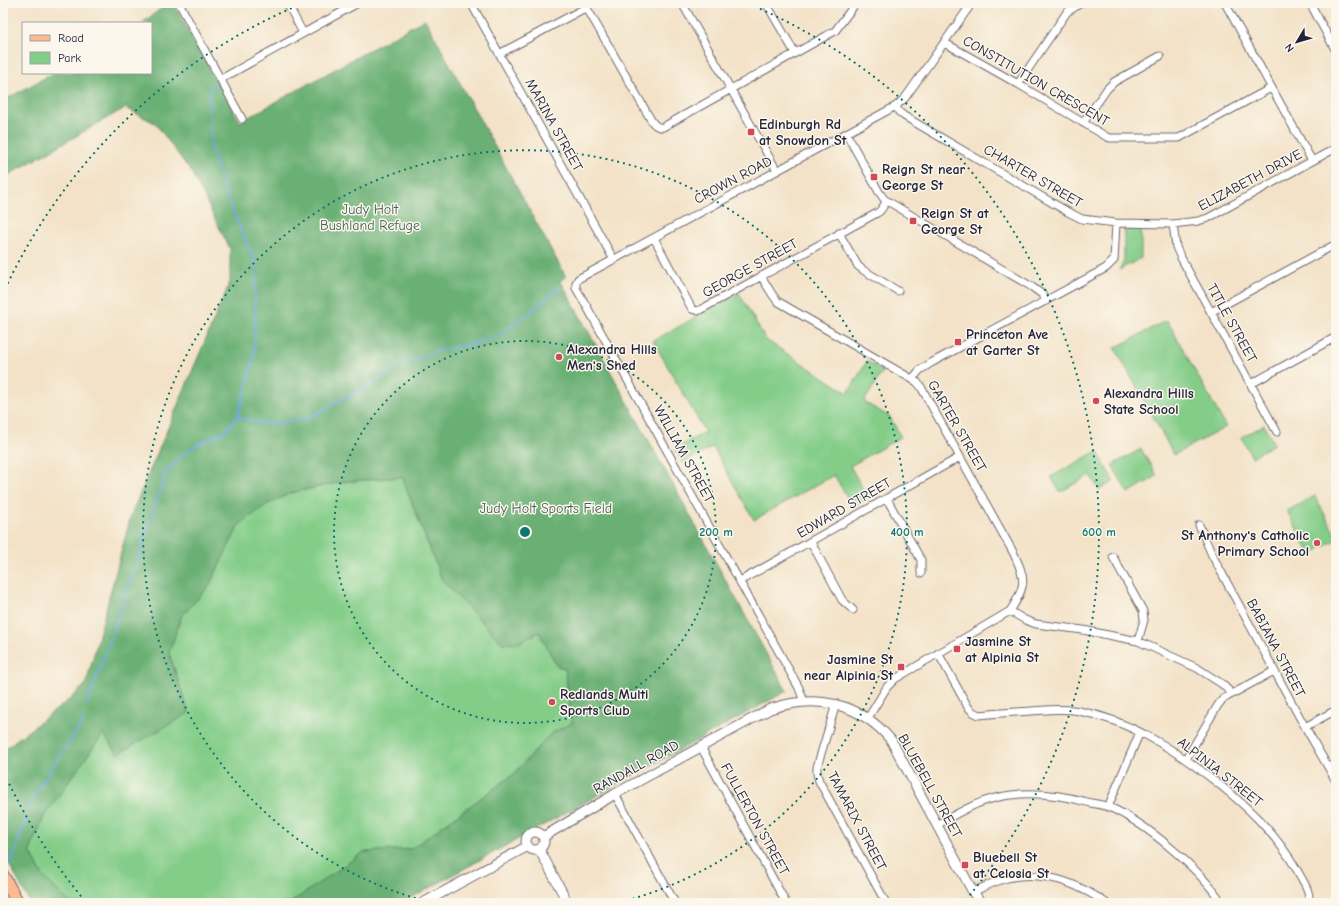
<svg xmlns="http://www.w3.org/2000/svg" width="1339" height="906" font-family="'Comic Neue',sans-serif">
  <style>
    .green { fill: #84cd89; stroke: #537862 }
    .forest { fill: #6bb075; stroke: #466958 }
    .lines { fill: none; stroke-linecap: round; stroke-linejoin: round }
    .stream { stroke: #6ca5db; stroke-width: 2 }
    .minor-casing { stroke: #6b656c; stroke-width: 9 }
    .tertiary-casing { stroke: #6b656c; stroke-width: 11 }
    .primary-casing { stroke: #6b656c; stroke-width: 14 }
    .minor { stroke: #fff; stroke-width: 7 }
    .tertiary { stroke: #fff; stroke-width: 9 }
    .primary { stroke: #fcba8e; stroke-width: 12 }
    .ring { fill: none; stroke: #0f766e; stroke-width: 2; stroke-dasharray: 2 4 }
    .poi-dot { fill: #d1495b; stroke: #fbf7ec; stroke-width: 1.5 }
    .labels { text-anchor: middle; dominant-baseline: central; stroke-width: 3; stroke-linejoin: round; paint-order: stroke }
    .street-label { font-size: 14px; fill: #22223b; stroke: #fbf7ec }
    .poi-label { font-size: 14px; font-weight: bold; fill: #22223b; stroke: #fbf7ec; text-anchor: start }
    .park-label { font-size: 14px; fill: #445e56; stroke: #fbf7ec }
    .centre { fill: #0f766e; stroke: #fbf7ec; stroke-width: 2 }
    .ring-label { font-size: 12px; text-anchor: middle; font-weight: bold; fill: #0f766e; stroke: #fbf7ec; stroke-width: 3; stroke-linejoin: round; paint-order: stroke }
  </style>
  <rect width="100%" height="100%" fill="#fbf7ec"/>
  <filter id="ink" filterUnits="userSpaceOnUse"><feTurbulence type="fractalNoise" baseFrequency=".025" numOctaves="2"/><feDisplacementMap in="SourceGraphic" scale="8" xChannelSelector="R" yChannelSelector="G"/><feConvolveMatrix kernelMatrix="1 2 1 2 8 2 1 2 1" color-interpolation-filters="sRGB"/></filter>
  <filter id="wash" filterUnits="userSpaceOnUse"><feTurbulence type="fractalNoise" baseFrequency=".012" numOctaves="4" result="noise"/><feDisplacementMap in="SourceGraphic" scale="16" xChannelSelector="R" yChannelSelector="G"/><feGaussianBlur stdDeviation="0.9" result="paint"/><feColorMatrix in="noise" values="0 0 0 0 0 0 0 0 0 0 0 0 0 0 0 0 0 1.4 0 .05"/><feComposite in="paint" operator="in"/></filter>
  <g filter="url(#wash)">
    <rect width="100%" height="100%" fill="#f3e2c7"/>
    <!-- green -->
    <path class="green" d="M1141 228V258L1119 270 1124 261V232L1128 229Z
      M739 293 766 340 848 393 867 361 883 371 864 402 890 417 901 437 850 466 868 498 853 507 834 475 754 520 713 447 683 463 675 449 705 432 653 341Z
      M1167 320 1226 427 1174 455 1115 348Z
      M1264 425 1274 444 1252 457 1241 437Z
      M1141 449 1157 476 1128 493 1112 465Z
      M1097 451 1113 480V482L1099 490 1090 475 1060 492 1051 477Z
      M402 477 442 580 516 644 539 632 557 666 565 668 572 723 550 734 514 774 411 849 364 852 290 903H70L42 875 30 851 44 816 103 734 189 713 169 653 181 617 209 586 239 525 266 505 291 493 341 482Z
      M1315 496 1336 536V540L1310 554 1287 511Z"/>
    <!-- forest -->
    <path class="forest" d="M166 5H174L240 122 425 19 566 277 560 280 787 691 402 903H290L364 852 411 849 514 774 550 734 572 723 565 668 557 666 539 632 516 644 502 643 442 580 402 477 341 482 291 493 266 505 239 525 209 586 181 617 169 653 189 713 118 754 103 734 44 816 30 851 42 875 70 903H30L3 853V750L69 700 86 684 131 515 230 282V249L192 173 155 123 125 108 3 178V101L53 73H151V23H142Z"/>
    <g class="lines">
      <!-- stream -->
      <path class="stream" d="M237 417 261 423H283L308 418 364 388 403 364 444 349 467 345 499 335 528 314 560 287
        M87 705 128 589 165 475 180 457 198 444 224 432 237 417 248 382 254 353 256 264 227 197 211 150 209 98 211 87 216 82
        M6 865 11 861 14 855 33 797 84 720"/>
    </g>
  </g>
  <g filter="url(#ink)">
    <g class="lines">
      <defs>
        <path id="minor" d="M179 3 242 119
          M287 3 303 33
          M471 3 614 260
          M584 3 651 120C654 125 657 128 663 127L835 31 856 3
          M682 3 777 171
          M766 3 795 53
          M1225 3 1312 161
          M1310 3 1336 51
          M945 43 1018 84 1107 137 1110 138H1179L1271 88
          M499 54 587 7
          M221 79 358 3
          M1018 84 1067 12 1081 3
          M896 106 899 112 904 116 1068 212 1082 219 1116 223 1173 224 1198 221 1208 218 1336 148
          M1083 123 1107 89 1114 82 1160 56
          M846 133 879 192 884 199 1032 287 1043 295 1046 301
          M1173 224 1176 247 1180 256 1277 432
          M839 233 858 266 863 270 898 291
          M654 238 692 309 698 311 877 213 880 211 887 201
          M761 276 772 294 777 301 917 382 921 387 1013 552C1026 579 1027 585 1010 611L895 679 887 687 868 718
          M1211 312 1336 244
          M913 378 920 370 931 363 1106 268 1114 260 1116 223
          M1251 384 1336 337
          M887 499 921 560V573
          M1199 525 1212 555 1300 718 1336 781
          M811 542 842 600 853 610
          M1113 557 1143 611 1144 620 1138 641
          M740 581 960 457
          M1010 611 1025 620 1036 624 1083 630 1138 641 1197 668 1222 684 1232 694
          M938 653 968 707 973 712 979 715C996 713 1014 712 1031 711 1047 710 1063 708 1079 711 1128 720 1172 748 1211 778 1245 804 1275 832 1297 870 1302 880 1311 891 1309 903
          M804 702 799 688 587 307 576 288V283L578 279 896 106 905 98 972 3
          M836 704 817 767V774L819 781 886 903
          M1305 727 1336 710
          M701 747 786 903
          M1186 759 1218 705 1223 699 1274 671
          M615 794 675 903
          M1108 807 1140 732
          M937 825C953 816 970 805 988 800 1022 789 1058 794 1091 803 1097 804 1103 805 1109 807 1146 823 1200 869 1222 903
          M973 892C984 887 995 881 1007 878 1043 870 1077 883 1106 903"/>
        <path id="tertiary" d="M526 841a9 9 0 1 1 18 0a9 9 0 1 1-18 0Z
          M543 837 615 794 770 709C816 694 859 702 891 740L973 892 981 903
          M539 849 568 903
          M423 903 528 846"/>
        <path id="primary" d="M3 876 18 903"/>
      </defs>
      <!-- minor casing -->
      <use href="#minor" class="minor-casing"/>
      <!-- tertiary casing -->
      <use href="#tertiary" class="tertiary-casing"/>
      <!-- primary casing -->
      <use href="#primary" class="primary-casing"/>
      <!-- minor -->
      <use href="#minor" class="minor"/>
      <!-- tertiary -->
      <use href="#tertiary" class="tertiary"/>
      <!-- primary -->
      <use href="#primary" class="primary"/>
    </g>
  </g>
  <!-- distance rings -->
  <g class="ring">
    <circle cx="525" cy="532" r="191"/>
    <path d="M433 903A382 382 0 1 1 617 903"/>
    <path d="M85 901A574 574 0 0 1 5 775M5 289A574 574 0 0 1 301 4M749 4A574 574 0 0 1 965 901"/>
  </g>
  <!-- markers -->
  <g class="poi-dot">
    <rect x="747" y="128" width="8" height="8" rx="2"/>
    <rect x="870" y="173" width="8" height="8" rx="2"/>
    <rect x="909" y="217" width="8" height="8" rx="2"/>
    <rect x="954" y="338" width="8" height="8" rx="2"/>
    <circle cx="559" cy="357" r="4"/>
    <circle cx="1096" cy="401" r="4"/>
    <circle cx="1317" cy="543" r="4"/>
    <rect x="953" y="645" width="8" height="8" rx="2"/>
    <rect x="897" y="663" width="8" height="8" rx="2"/>
    <circle cx="552" cy="702" r="4"/>
    <rect x="961" y="861" width="8" height="8" rx="2"/>
  </g>
  <g class="labels">
    <!-- street labels -->
    <g class="street-label">
      <text transform="translate(1036 81) rotate(30)">CONSTITUTION CRESCENT</text>
      <text transform="translate(554 125) rotate(61)">MARINA STREET</text>
      <text transform="translate(1033 176) rotate(30)">CHARTER STREET</text>
      <text transform="translate(733 180) rotate(-28)">CROWN ROAD</text>
      <text transform="translate(1250 180) rotate(-28)">ELIZABETH DRIVE</text>
      <text transform="translate(750 268) rotate(-29)">GEORGE STREET</text>
      <text transform="translate(1232 323) rotate(61)">TITLE STREET</text>
      <text transform="translate(957 426) rotate(60)">GARTER STREET</text>
      <text transform="translate(684 454) rotate(61)">WILLIAM STREET</text>
      <text transform="translate(844 508) rotate(-30)">EDWARD STREET</text>
      <text transform="translate(1276 648) rotate(62)">BABIANA STREET</text>
      <text transform="translate(636 767) rotate(-29)">RANDALL ROAD</text>
      <text transform="translate(1220 772) rotate(38)">ALPINIA STREET</text>
      <text transform="translate(930 786) rotate(61)">BLUEBELL STREET</text>
      <text transform="translate(755 819) rotate(61)">FULLERTON STREET</text>
      <text transform="translate(857 821) rotate(62)">TAMARIX STREET</text>
    </g>
    <!-- poi labels -->
    <g class="poi-label">
      <text x="759" y="124">Edinburgh Rd<tspan x="759" dy="16">at Snowdon St</tspan></text>
      <text x="882" y="169">Reign St near<tspan x="882" dy="16">George St</tspan></text>
      <text x="921" y="213">Reign St at<tspan x="921" dy="16">George St</tspan></text>
      <text x="966" y="334">Princeton Ave<tspan x="966" dy="16">at Garter St</tspan></text>
      <text x="567" y="349">Alexandra Hills<tspan x="567" dy="16">Men's Shed</tspan></text>
      <text x="1104" y="393">Alexandra Hills<tspan x="1104" dy="16">State School</tspan></text>
      <text x="1309" y="535" text-anchor="end">St Anthony's Catholic<tspan x="1309" dy="16">Primary School</tspan></text>
      <text x="965" y="641">Jasmine St<tspan x="965" dy="16">at Alpinia St</tspan></text>
      <text x="893" y="659" text-anchor="end">Jasmine St<tspan x="893" dy="16">near Alpinia St</tspan></text>
      <text x="560" y="694">Redlands Multi<tspan x="560" dy="16">Sports Club</tspan></text>
      <text x="973" y="857">Bluebell St<tspan x="973" dy="16">at Celosia St</tspan></text>
    </g>
    <!-- park labels -->
    <g class="park-label">
      <text x="370" y="209">Judy Holt<tspan x="370" dy="16">Bushland Refuge</tspan></text>
      <text x="546" y="508">Judy Holt Sports Field</text>
    </g>
  </g>
  <circle cx="525" cy="532" r="6" class="centre"/>
  <g class="ring-label">
    <text x="716" y="536">200 m</text>
    <text x="907" y="536">400 m</text>
    <text x="1099" y="536">600 m</text>
  </g>
  <!-- margin -->
  <rect width="1339" height="906" fill="none" stroke="#fbf7ec" stroke-width="16"/>
  <!-- legend -->
  <rect x="22" y="22" width="130" height="52" fill="#fbf7ec" stroke="#a4a2a5"/>
  <rect x="30" y="35" width="20" height="6" fill="#fcba8e" stroke="#a4a2a5"/>
  <text x="58" y="42" font-size="12" fill="#22223b">Road</text>
  <rect x="30" y="52" width="20" height="12" fill="#84cd89" stroke="#a4a2a5"/>
  <text x="58" y="62" font-size="12" fill="#22223b">Park</text>
  <!-- north arrow -->
  <g transform="translate(1297 42) rotate(232)" stroke="#fbf7ec" stroke-width="3" paint-order="stroke">
  <path d="M0-3L7 15L0 10L-7 15Z" fill="#22223b"/>
  <text y="-6" font-size="11" font-weight="bold" text-anchor="middle" fill="#22223b">N</text>
  </g>
</svg>
